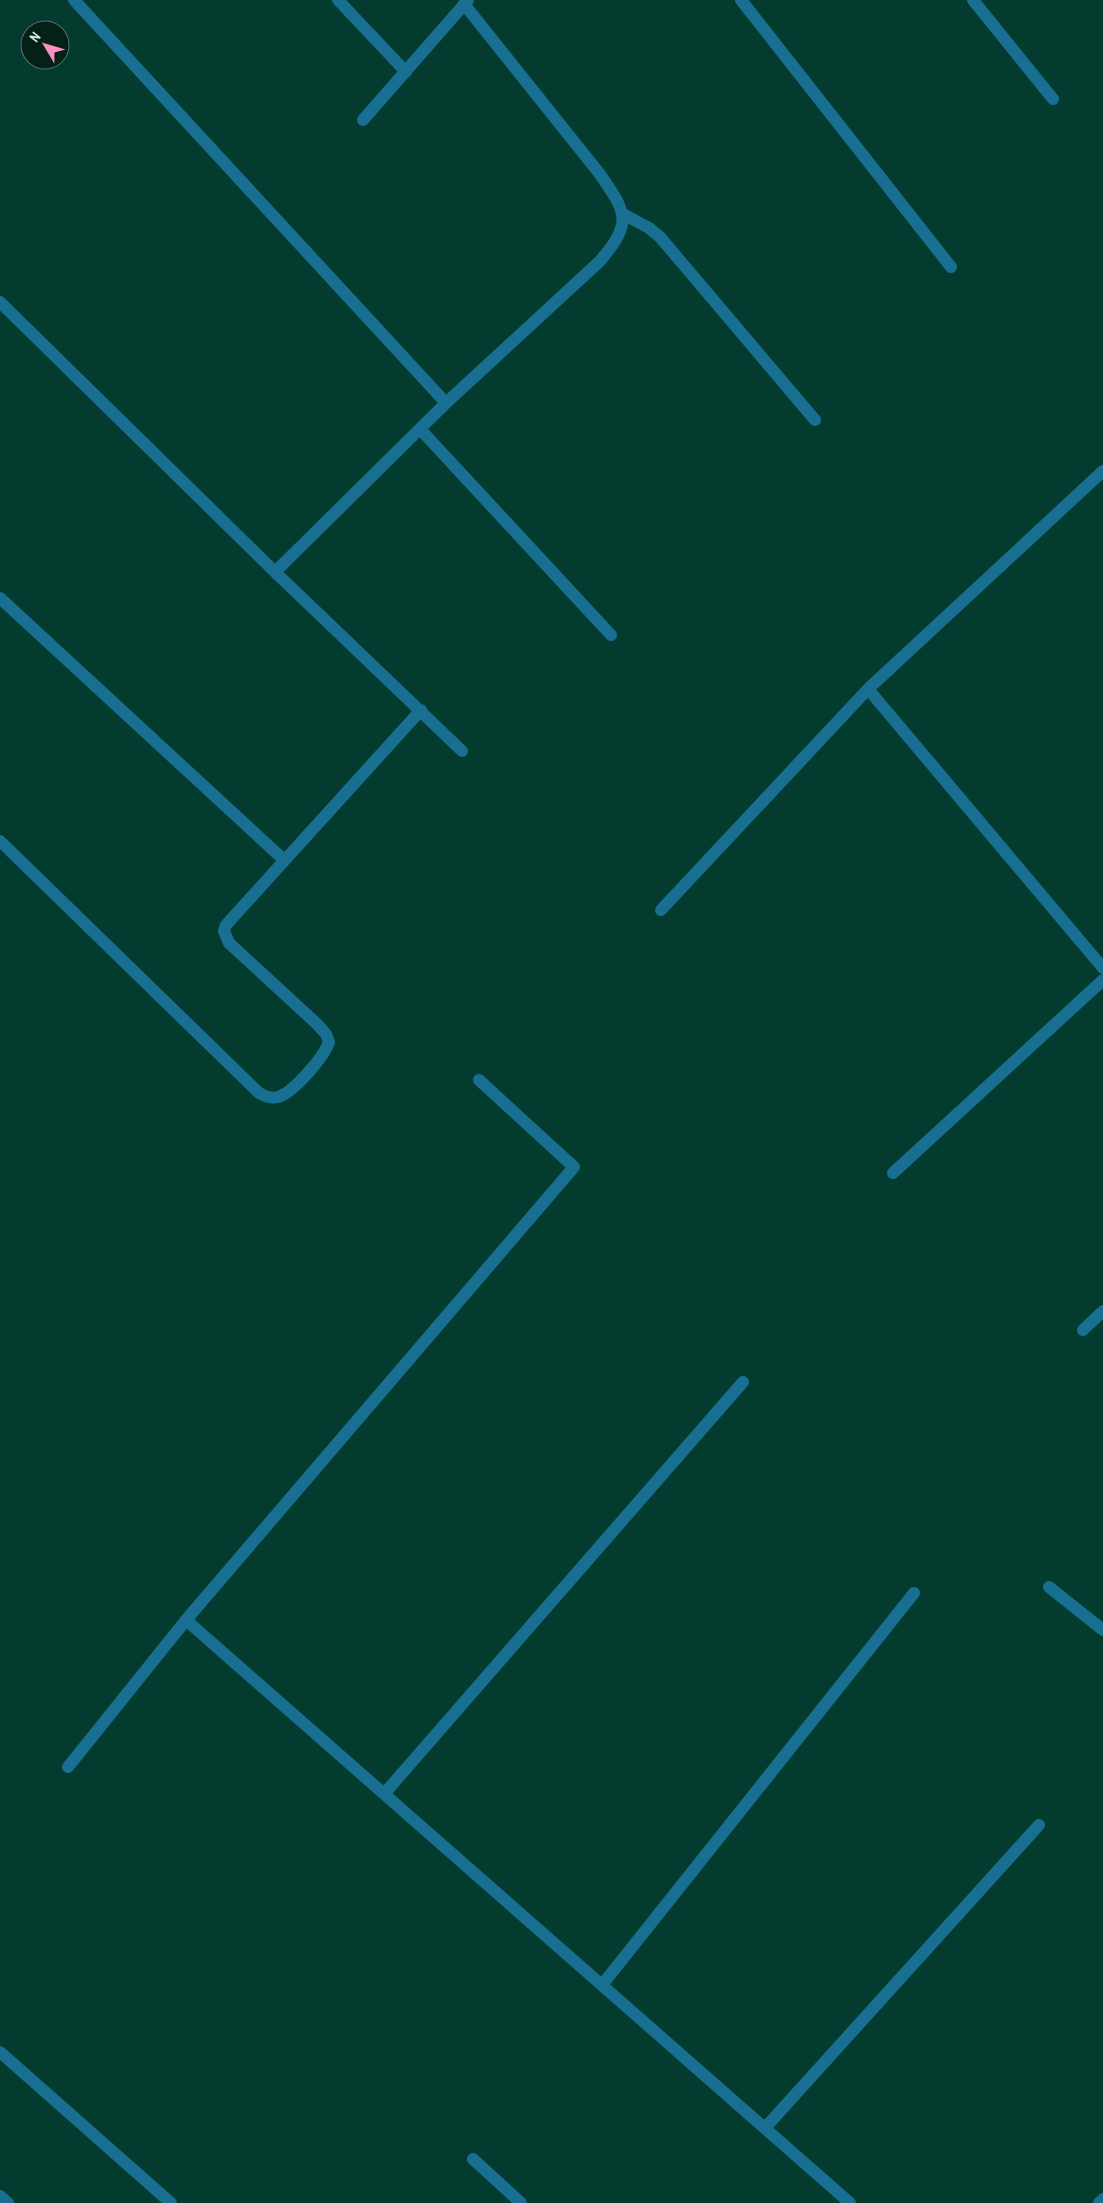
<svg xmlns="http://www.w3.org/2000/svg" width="1103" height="2203" font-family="'Archivo Narrow',sans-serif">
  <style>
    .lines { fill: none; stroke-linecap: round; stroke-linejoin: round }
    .lane { stroke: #186f92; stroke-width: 12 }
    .street { stroke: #186f92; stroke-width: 12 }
  </style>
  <rect width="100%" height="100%" fill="#033c2e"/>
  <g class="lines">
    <!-- lane -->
    <path class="lane" d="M623 214 649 228 660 237 815 420
      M893 1173 1103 980"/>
    <!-- street -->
    <path class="street" d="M74 0 446 403
      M338 0 406 72
      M741 0 951 267
      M973 0 1053 99
      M363 120 468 0
      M0 302 275 572 462 751
      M420 429 611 635
      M275 572 446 403 600 261C633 222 627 213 599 173L464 4
      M0 598 284 860
      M868 689 1103 968
      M0 841 259 1093C265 1096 270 1099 278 1097 293 1093 324 1057 329 1042L326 1034 317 1024 229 943 224 931 226 925 421 710
      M661 910 868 689 1103 471
      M1083 1330 1103 1311
      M1049 1587 1103 1630
      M186 1620 850 2203
      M68 1767 186 1620 574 1167 479 1080
      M384 1794 743 1382
      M602 1985 914 1593
      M0 2052 171 2203
      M765 2128 1039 1825
      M473 2159 521 2203
      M0 2196 8 2203
      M1099 2203 1103 2199"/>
  </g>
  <!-- north arrow -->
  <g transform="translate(45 45) rotate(308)"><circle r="24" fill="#042017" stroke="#557369"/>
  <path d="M0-4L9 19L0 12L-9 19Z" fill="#fb8fc3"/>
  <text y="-8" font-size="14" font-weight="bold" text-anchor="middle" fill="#cff0e3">N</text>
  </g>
</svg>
